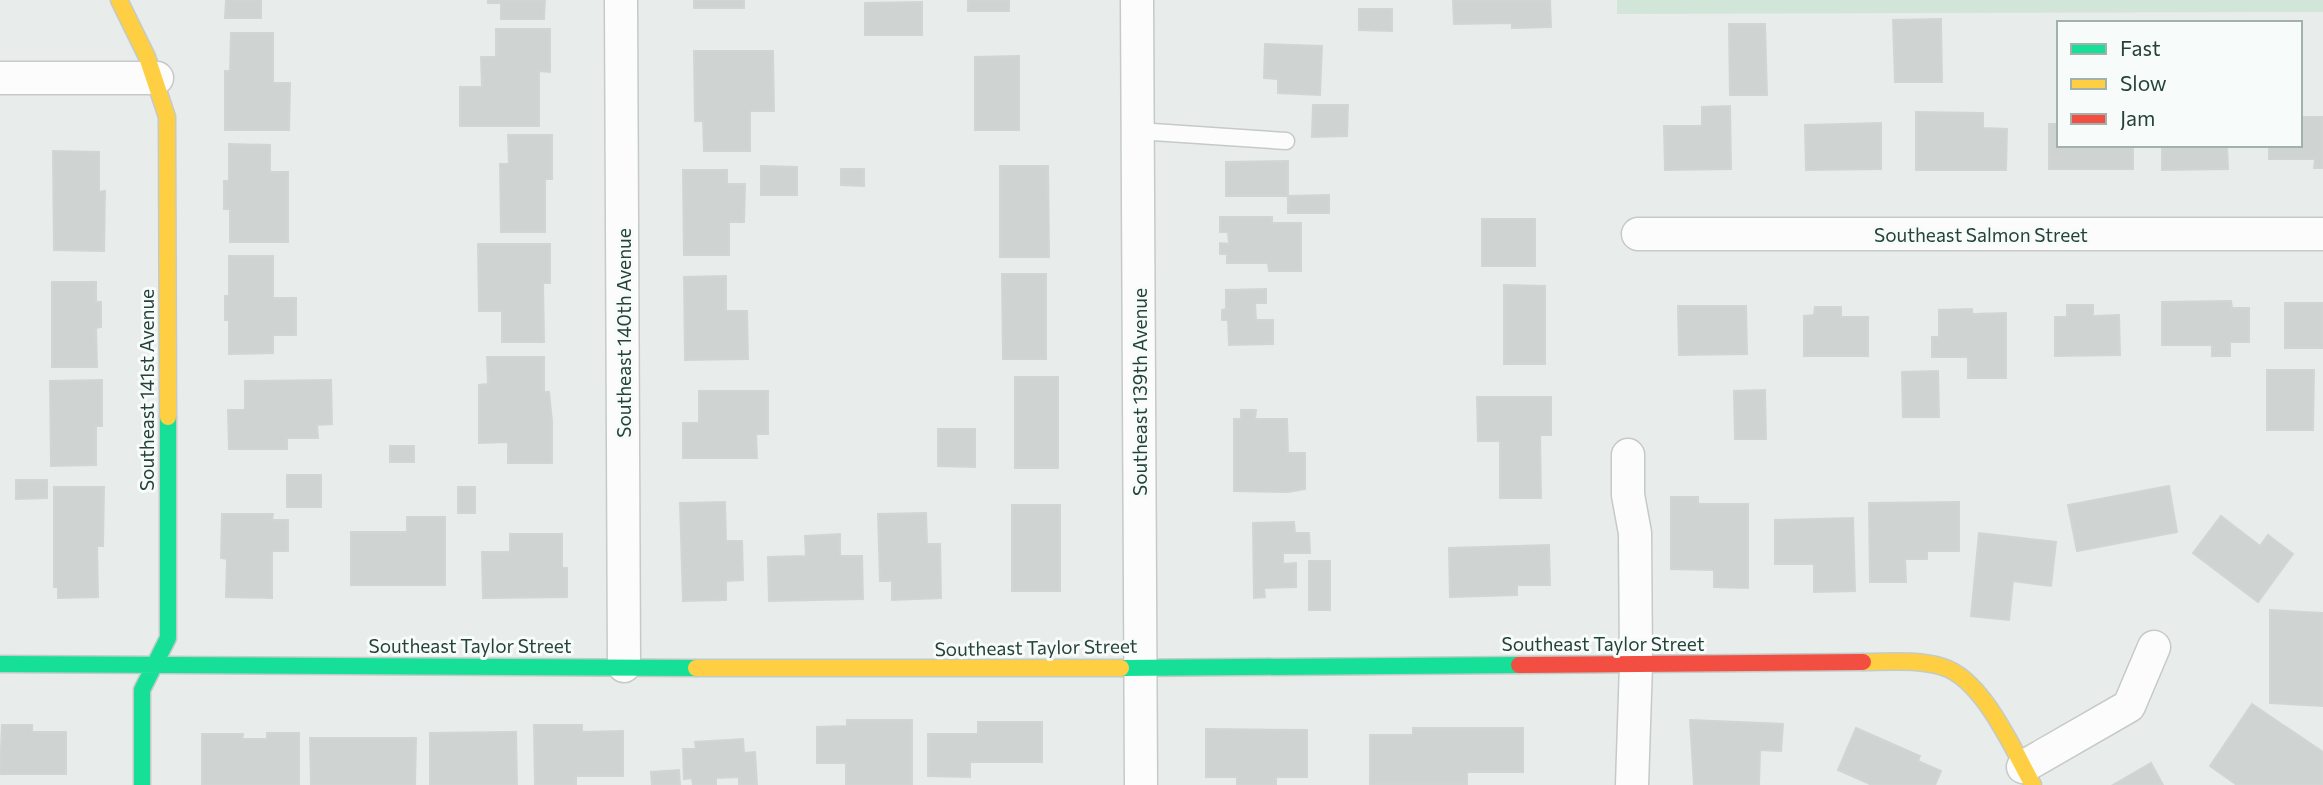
<svg xmlns="http://www.w3.org/2000/svg" width="2323" height="785" font-family="Commissioner,sans-serif">
  <style>
    .green { fill: #d1e6d8 }
    .building { fill: #cfd4d2; stroke: #d1d6d4; stroke-width: 2 }
    .lines { fill: none; stroke-linecap: round; stroke-linejoin: round }
    .lane-casing { stroke: #c5cac8; stroke-width: 19 }
    .street-casing { stroke: #c5cac8; stroke-width: 35 }
    .fast-casing { stroke: #c3cbc8; stroke-width: 19 }
    .slow-casing { stroke: #c3cbc8; stroke-width: 19 }
    .jam-casing { stroke: #c3cbc8; stroke-width: 19 }
    .lane { stroke: #fcfcfc; stroke-width: 16 }
    .street { stroke: #fcfcfc; stroke-width: 32 }
    .fast { stroke: #16e098; stroke-width: 16 }
    .slow { stroke: #ffcf43; stroke-width: 16 }
    .jam { stroke: #f24e42; stroke-width: 16 }
    .labels { text-anchor: middle; dominant-baseline: central; stroke-width: 6; stroke-linejoin: round; paint-order: stroke }
    .street-label { font-size: 19px; fill: #24423a; stroke: #f7fbf9 }
  </style>
  <rect width="100%" height="100%" fill="#e8edeb"/>
  <!-- green -->
  <path class="green" d="M1617 0H2323V12L1617 14Z"/>
  <!-- building -->
  <path class="building" d="M226 0H261V18H225Z
    M488 0H545L544 19H501V3H488Z
    M694 0H744V8H694Z
    M968 0H1009V11H968Z
    M1453 0H1550L1551 27 1512 28V23L1454 24Z
    M922 2V35H865V3Z
    M1359 9H1392V31L1359 30Z
    M1941 19 1942 82H1895L1893 20Z
    M1729 24H1765L1767 95H1730Z
    M496 29H550V72L539 71V126H460V87H482L481 57H496Z
    M231 33H273V83H290L289 130H225V71H230Z
    M1265 44 1322 46 1320 95 1278 93V79L1264 78Z
    M694 51H773L774 111H750V151H704L703 121H695Z
    M1019 56V130H975V57Z
    M1313 105H1348L1347 136 1312 137Z
    M1730 106 1731 169 1665 170 1664 126H1702V107Z
    M1916 112 1983 113V128L2007 129 2006 170H1916Z
    M2300 117H2323V168H2314L2315 159H2269V145H2300Z
    M1881 123V169L1806 170 1805 125Z
    M2049 124H2059V145H2133V169H2049Z
    M508 135H552V179H545V232H501L500 164H509Z
    M229 144 270 145V172H288V242H230V209H224V181H229Z
    M2162 145H2227L2228 169 2162 170Z
    M53 151 99 152V192L105 191 104 251 54 250Z
    M1288 161V196H1226V162Z
    M761 166 797 167V195H761Z
    M1000 166H1048L1049 257H1000Z
    M841 169H864V186L841 185Z
    M683 170H727V184H745L744 222H729V255H684Z
    M1329 195V213H1288V196Z
    M1220 217H1272V223H1301V271H1269L1268 263H1227V254H1220V243L1229 244 1228 232H1220Z
    M1482 219H1535V266H1482Z
    M478 244H550V283H543L544 342H502V311H479Z
    M229 256H273V298H296V335H273V353L229 354V320H225V296H229Z
    M1002 274H1046V359H1003Z
    M726 276V311H747L748 359 685 360 684 277Z
    M52 282H96V302H101V327L96 328 97 367H52Z
    M1504 285 1545 286V364H1504Z
    M1266 289V303H1255L1256 320H1273V344L1229 345 1228 320H1222V310L1226 309V290Z
    M2231 301 2232 308H2249V342H2230V356H2212V345H2162V302Z
    M2285 303H2323V348H2285Z
    M2067 305H2093V316L2119 315 2120 355 2055 356V317H2067Z
    M1678 306H1746L1747 354 1679 355Z
    M1815 307H1841V317H1868V356H1804V316L1814 315Z
    M1972 309V314L2006 313V378H1968V357H1932V337H1939V310Z
    M487 357H544V392H549L552 421V463H508V442L479 443V385L488 384Z
    M2267 370H2314L2313 430H2267Z
    M1938 371 1939 417H1903L1902 372Z
    M1015 377H1058V468H1015Z
    M102 380V426H96V465L51 466 50 381Z
    M331 380 332 424 317 425 318 438H287V449H229L228 410H245V381Z
    M1765 390 1766 439H1735L1734 391Z
    M699 391H768V434H756L757 458H683V423H699Z
    M1477 397H1551V435H1540L1541 498H1500V441H1478Z
    M1241 410H1256L1255 419H1287L1288 453H1305V489L1288 492 1234 491V419H1241Z
    M938 429H975V467L938 466Z
    M390 446H414V462H390Z
    M287 475H321V507H287Z
    M16 480H47V498L16 499Z
    M2169 486 2177 532 2077 551 2068 505Z
    M54 487H104L103 546H97L98 597 58 598V587H54Z
    M458 487H475V513H458Z
    M1671 497H1698V504H1748V588L1714 587V570L1671 569Z
    M725 502 726 541H742L743 580 726 581V600L683 601 680 503Z
    M1959 502V551H1927V559H1905L1906 582H1870L1869 503Z
    M1012 505H1060V591H1012Z
    M926 513 927 544H940L941 598 892 600V581H880L878 514Z
    M222 514H273L272 520H288V551H272V598L226 597 227 559 221 558Z
    M2221 516 2260 546 2268 535 2293 554 2258 602 2193 553Z
    M407 517H445V585H351V532H407Z
    M1853 518 1855 591 1814 592V564H1775V520Z
    M1294 522 1295 533H1309L1310 553H1283V564L1296 563V587L1264 588 1265 597 1254 598 1253 523Z
    M1979 533 2056 542 2051 586 2013 581 2009 620 1971 616Z
    M510 534H562V568H567V597L483 598 482 552H510Z
    M840 534V556H862L863 599 769 601 768 557 806 556 805 536Z
    M1549 545 1550 585H1517V595L1450 597 1449 548Z
    M1309 561H1330V610H1309Z
    M2270 610 2323 613V706L2270 703Z
    M2252 704 2323 752V785H2237L2210 766Z
    M847 720H912V785H846V763H817V727L847 726Z
    M1690 720 1783 724 1781 751 1760 750 1759 785H1694Z
    M978 722H1042V762H970V777L928 776V734H978Z
    M2 725H32V732H66V774H0Z
    M534 725H582V732L623 731V776H576V785H535Z
    M1413 728H1523V772H1467V784H1370V735H1413Z
    M1856 728 1920 756 1918 761 1941 771 1935 785H1872L1838 770Z
    M1206 729 1307 730V777H1276V785H1237V777H1206Z
    M516 732 517 785H430V733Z
    M267 733H299V785H202V734H243L242 739H267Z
    M310 738H416L415 785H311Z
    M743 739 744 753 755 752 757 785H739V777L716 778V785H693L692 778 684 779 683 749H696L695 742Z
    M2151 763 2163 785H2113Z
    M679 770 680 785H652L651 772Z"/>
  <g class="lines">
    <defs>
      <path id="lane" d="M1138 131 1286 141"/>
      <path id="street" d="M621 0 624 666
        M1137 0 1141 785
        M0 78H157
        M1638 234H2323
        M1628 455V495L1635 533 1636 664 1632 785
        M2023 767 2129 706 2154 647"/>
      <path id="fast" d="M0 664 696 668
        M1121 668 1519 665
        M142 785V690L168 638V417"/>
      <path id="slow" d="M119 0 147 57 167 117 168 417
        M1863 662C1889 662 1918 659 1943 667 1983 679 2014 751 2033 785
        M696 668H1121"/>
      <path id="jam" d="M1519 665 1863 662"/>
    </defs>
    <!-- lane casing -->
    <use href="#lane" class="lane-casing"/>
    <!-- street casing -->
    <use href="#street" class="street-casing"/>
    <!-- fast casing -->
    <use href="#fast" class="fast-casing"/>
    <!-- slow casing -->
    <use href="#slow" class="slow-casing"/>
    <!-- jam casing -->
    <use href="#jam" class="jam-casing"/>
    <!-- lane -->
    <use href="#lane" class="lane"/>
    <!-- street -->
    <use href="#street" class="street"/>
    <!-- fast -->
    <use href="#fast" class="fast"/>
    <!-- slow -->
    <use href="#slow" class="slow"/>
    <!-- jam -->
    <use href="#jam" class="jam"/>
  </g>
  <g class="labels">
    <!-- street labels -->
    <g class="street-label">
      <text x="1981" y="234">Southeast Salmon Street</text>
      <text transform="translate(623 333) rotate(-90)">Southeast 140th Avenue</text>
      <text transform="translate(146 390) rotate(-90)">Southeast 141st Avenue</text>
      <text transform="translate(1139 392) rotate(-90)">Southeast 139th Avenue</text>
      <text x="1603" y="643">Southeast Taylor Street</text>
      <text x="470" y="645">Southeast Taylor Street</text>
      <text transform="translate(1036 647) rotate(-1)">Southeast Taylor Street</text>
    </g>
  </g>
  <!-- legend -->
  <rect x="2057" y="21" width="245" height="126" fill="#f7fbf9" stroke="#a3b1ad" stroke-width="2"/>
  <rect x="2071" y="44" width="35" height="10" fill="#16e098" stroke="#a3b1ad" stroke-width="2"/>
  <text x="2120" y="56" font-size="21" fill="#24423a">Fast</text>
  <rect x="2071" y="79" width="35" height="10" fill="#ffcf43" stroke="#a3b1ad" stroke-width="2"/>
  <text x="2120" y="91" font-size="21" fill="#24423a">Slow</text>
  <rect x="2071" y="114" width="35" height="10" fill="#f24e42" stroke="#a3b1ad" stroke-width="2"/>
  <text x="2120" y="126" font-size="21" fill="#24423a">Jam</text>
</svg>
